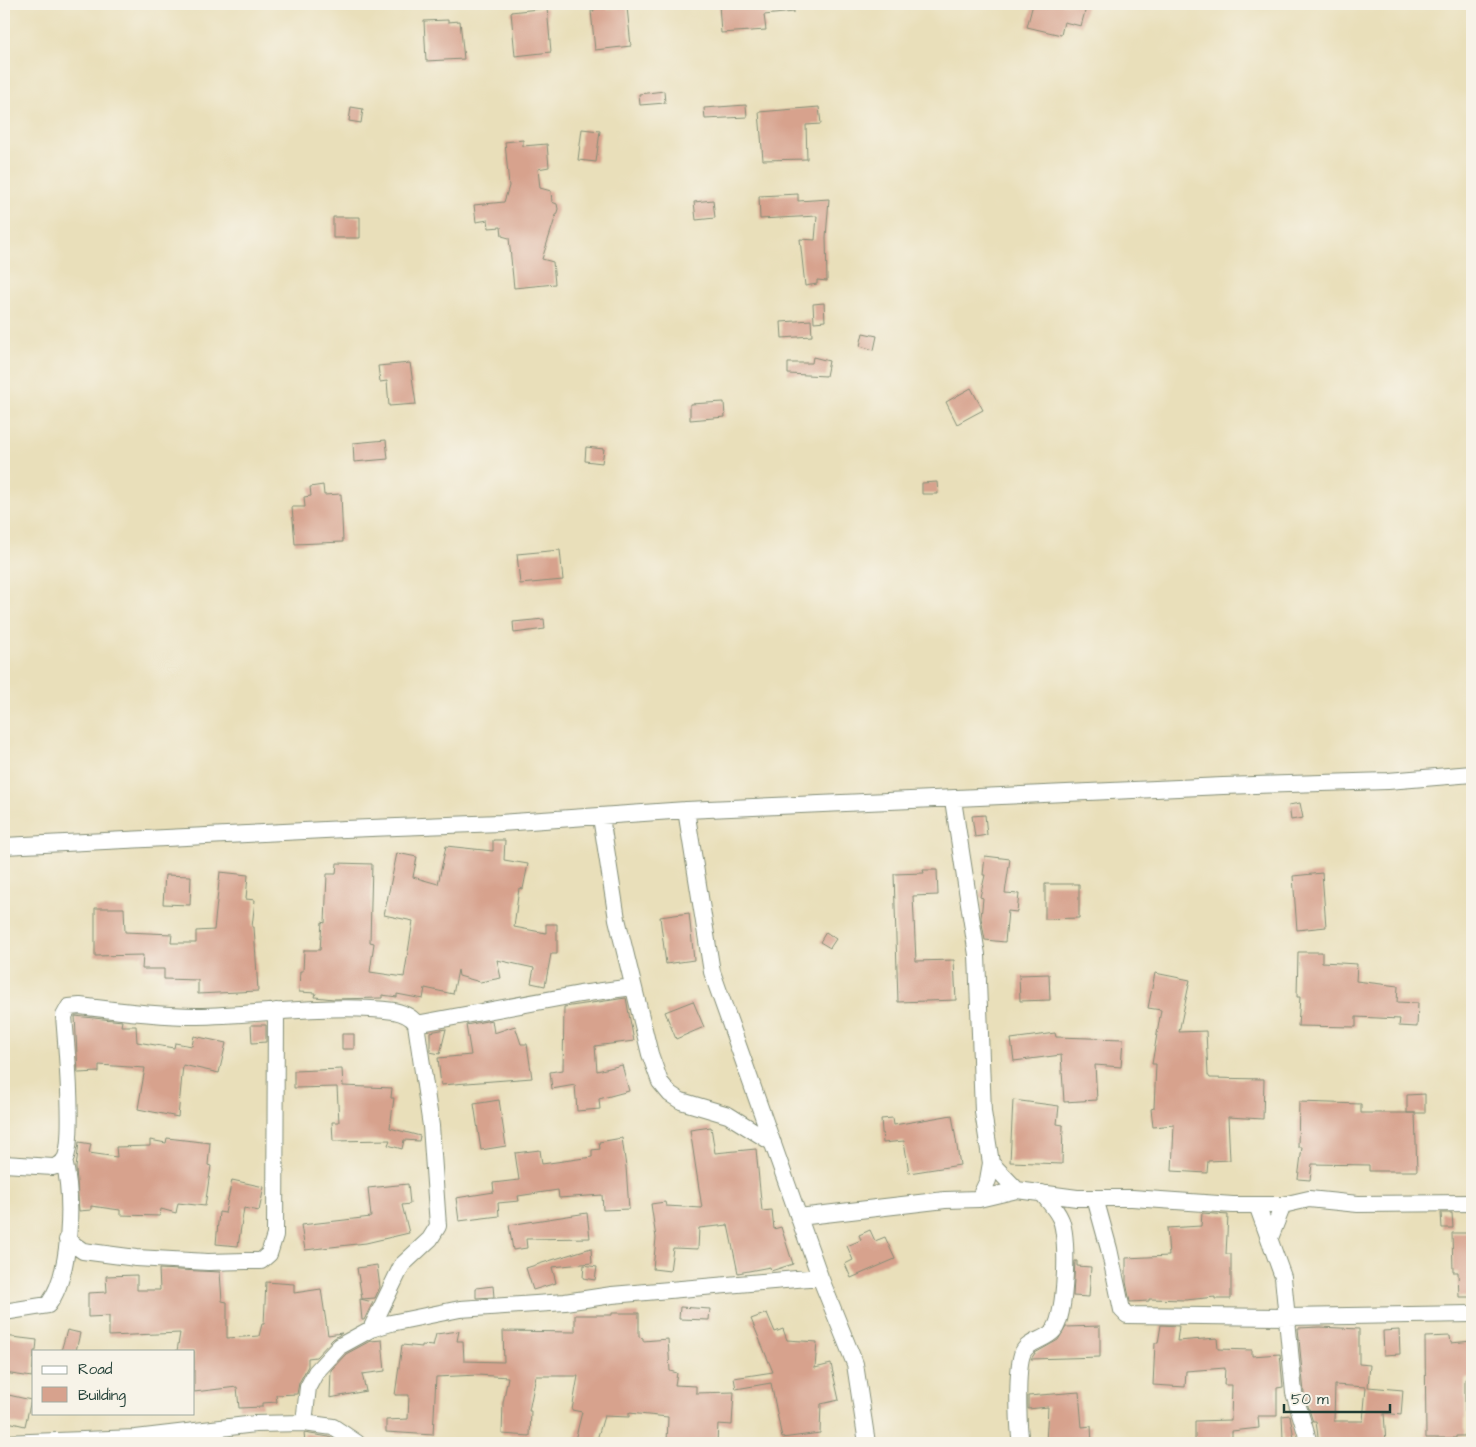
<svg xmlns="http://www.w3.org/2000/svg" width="1476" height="1447" font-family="'Architects Daughter',sans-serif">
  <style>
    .building { fill: #d7a28d; fill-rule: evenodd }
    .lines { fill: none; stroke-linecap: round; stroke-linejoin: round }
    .minor-casing { stroke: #848e77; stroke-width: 18 }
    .minor { stroke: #fff; stroke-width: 16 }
  </style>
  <rect width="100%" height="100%" fill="#f7f3e8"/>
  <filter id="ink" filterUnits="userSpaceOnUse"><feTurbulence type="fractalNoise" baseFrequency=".02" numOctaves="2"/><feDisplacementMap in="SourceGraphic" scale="10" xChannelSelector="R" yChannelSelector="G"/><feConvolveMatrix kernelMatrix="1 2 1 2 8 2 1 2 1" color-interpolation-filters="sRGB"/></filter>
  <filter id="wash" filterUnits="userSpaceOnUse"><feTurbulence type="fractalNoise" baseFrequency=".0096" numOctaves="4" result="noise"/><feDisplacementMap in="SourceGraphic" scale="20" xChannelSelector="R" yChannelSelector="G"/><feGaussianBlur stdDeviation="1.12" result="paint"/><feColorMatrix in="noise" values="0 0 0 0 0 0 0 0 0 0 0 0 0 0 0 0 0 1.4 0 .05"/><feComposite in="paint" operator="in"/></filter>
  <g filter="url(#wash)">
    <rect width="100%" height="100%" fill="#e9dfba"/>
    <g id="blocks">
      <!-- building -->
      <path class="building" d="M592 4H606L608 9 627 7 631 46 595 50 591 11H594Z
        M719 4H793L794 12 764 15 766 30 721 33Z
        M1033 4H1087L1081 26 1064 22 1061 35 1027 27Z
        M547 8 551 52 515 56 511 12Z
        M448 20V22L460 21 464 59 426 61 424 21Z
        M664 91 665 103 640 105 639 94Z
        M746 105 747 117 705 119 704 108Z
        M351 107 363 109 361 123 349 121Z
        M819 107 821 124 806 125 807 159 763 160 759 112Z
        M582 129 600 131 596 162 578 160Z
        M523 140V146L547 144 549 167 538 169 540 188 551 191 552 202 557 204 558 209 542 259 553 262 555 284 514 288 509 238 502 236 501 227 489 228 488 220 476 222 474 205 504 202 509 186 505 142Z
        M798 194V201L829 199 826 237 827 281 817 280V284L805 286 800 239 815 240 817 216 760 219 759 196Z
        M713 200 715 218 696 220 694 202Z
        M333 217H360V238H333Z
        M824 303 825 321 814 322 813 304Z
        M811 320 812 336 782 338 781 322Z
        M863 333 877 336 874 350 860 346Z
        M813 357 829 361 826 376 788 374V363H812Z
        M410 363 416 404 389 406 387 381 380 382 378 366Z
        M971 388 983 410 957 424 946 402Z
        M724 402 725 417 690 420V404Z
        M386 440 388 459 354 462 353 443Z
        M586 447 604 449 602 463 585 461Z
        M937 482 938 494H922V483Z
        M323 485 324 495 341 494 343 542 295 544 292 507H305L304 497 311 496 310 487Z
        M560 550 563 580 520 584 517 554Z
        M544 619 545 629 514 633 513 622Z
        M1300 803 1303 818 1291 820 1289 805Z
        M985 815 987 835 975 837 972 816Z
        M493 840H505L504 860 528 864 523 889 519 888 514 927 546 933V924H557V954H551L545 986 531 983 534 968 497 960 501 978 480 982 459 976 458 970 453 994 425 988 423 999 397 994V997L382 995V998L334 999 315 997 316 993 299 992 300 971H303L304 950H320L322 922 325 923 327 874H336L337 863 372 864 370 942 374 943 370 972 404 977 413 921 384 915 397 853 417 857 413 877 438 884 446 846 493 851Z
        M985 856 1010 859 1005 893 1019 894 1017 912 1008 911 1005 942 985 940 981 918 983 898 980 897 985 875H983Z
        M923 870H937L938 895 913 896 916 961 954 960 956 1000 898 1002 894 874 924 873Z
        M220 872 248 875 246 899 255 900 252 927H254L258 991 198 994V980L164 979V969H142L143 955 95 956V908H124L125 932 172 934 171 943H196V931L214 930Z
        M1322 873 1326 927 1297 930 1293 876Z
        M165 875 191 876 190 905 163 904Z
        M1045 884H1079V918L1045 919Z
        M689 913 694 960 666 964 660 917Z
        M826 932 836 939 830 948 820 942Z
        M1298 952H1322V962L1357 964 1356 981 1398 986 1397 1002 1418 1003 1417 1027 1399 1026 1400 1019 1356 1017V1027L1298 1026 1300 997H1297Z
        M1155 973 1190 980 1179 1032 1206 1031 1208 1075 1210 1078 1264 1079 1263 1119 1228 1117 1230 1160 1208 1161 1207 1173 1172 1171 1174 1125 1153 1127 1151 1109 1154 1108 1156 1064H1152L1161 1010 1148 1008Z
        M1049 974 1050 1000 1020 1001 1019 975Z
        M626 998 634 1041 595 1046 597 1071 622 1065 629 1091 599 1099 600 1109 577 1111 575 1085 552 1089 550 1072 563 1070 564 1007Z
        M693 1001 704 1027 676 1039 665 1012Z
        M75 1016 122 1021 121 1026H136L137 1042 174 1048 175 1043 192 1046 194 1036 226 1043 219 1073 183 1065 178 1117 138 1109 145 1068 99 1065V1072L78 1073Z
        M492 1020 494 1033 515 1026 521 1044H527L532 1078 441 1085 438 1058 471 1055 466 1025Z
        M251 1025H266V1042L252 1043Z
        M446 1029 440 1054 430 1052V1032Z
        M1055 1033 1056 1037 1123 1039 1121 1067 1095 1065 1097 1100 1064 1102 1061 1055 1014 1061 1011 1039Z
        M342 1034H354V1049H342Z
        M342 1069 343 1086 392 1088 391 1098H394L390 1128 420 1136 419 1141 404 1140 402 1149 388 1145 390 1140 333 1141 332 1122H339L337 1087 294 1088V1071Z
        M1425 1094V1113H1407V1095Z
        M499 1100 506 1146 481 1150 474 1104Z
        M1013 1100 1059 1106 1057 1124 1063 1125 1062 1164 1010 1162Z
        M1299 1102 1361 1104V1113H1415L1417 1171H1369V1165L1312 1164 1310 1180 1298 1179 1302 1147H1298Z
        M952 1115 960 1165 909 1173 904 1141 883 1143 881 1119 893 1118 894 1125Z
        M711 1127 715 1153 756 1149 762 1211 772 1210 774 1229 781 1227 793 1264 771 1271 770 1267 738 1273 728 1225 699 1228 698 1249 673 1248 670 1271 653 1269 656 1238 651 1204 665 1202 666 1206 702 1208 690 1130Z
        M167 1138 210 1143 208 1165 211 1166 205 1206 178 1203 176 1213 161 1209 160 1216 120 1215V1210L91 1206V1210L79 1211 76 1168 79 1142 91 1144 89 1153 117 1157 116 1147 150 1146V1140L166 1143Z
        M622 1138 626 1167 629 1209 603 1210 602 1195 559 1198 558 1190 518 1196 519 1201 498 1203 499 1216 459 1221 456 1198 494 1192 493 1183 519 1180 515 1153 540 1150 542 1164 592 1157V1150L600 1149 599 1142Z
        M232 1180 264 1187 259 1211 244 1208 238 1246 216 1244 219 1212 225 1213Z
        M408 1184 410 1204 402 1205 409 1233 366 1243 305 1250 301 1225 371 1217 368 1188Z
        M587 1213 590 1238 526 1239 527 1248 513 1250 509 1225Z
        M1202 1213 1228 1215 1226 1254H1231V1299H1215V1297L1186 1300 1149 1299V1301L1130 1302 1126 1282V1258L1169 1256 1167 1228 1201 1226Z
        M1441 1213H1452L1453 1228H1442Z
        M870 1230 875 1241 885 1237 895 1259 851 1278 845 1264 853 1260 847 1246 861 1240 859 1235Z
        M1452 1233H1472V1297H1459L1458 1272H1453Z
        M591 1248 592 1263 552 1267 556 1283 533 1290 526 1268Z
        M1075 1261H1077V1266L1091 1267 1089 1297 1073 1296Z
        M377 1265 380 1287 375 1298 362 1299 357 1268Z
        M584 1265 597 1267 595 1280 583 1278Z
        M159 1269 220 1272 222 1301 227 1302V1338L259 1336 262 1324H264L266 1282 294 1284V1293L321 1289 328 1335 342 1333 333 1339 316 1357 308 1358V1366L299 1383 297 1394 276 1395 277 1402 262 1403V1407L239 1408 237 1387 194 1392V1351H177L180 1333 109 1336V1316L88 1317V1293L107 1292 106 1276 137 1275V1290H160Z
        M493 1286 494 1297 476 1298V1288Z
        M360 1299 373 1302 364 1320H362Z
        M680 1307 710 1309 709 1320 679 1319Z
        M612 1313H639V1337L643 1338V1341L668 1339 670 1371 677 1373 675 1385 696 1386V1393L734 1392 732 1425 718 1424 717 1443H667L668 1417 629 1413V1417L604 1416 596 1443 575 1440 582 1412 572 1410 578 1376H536L529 1411H531L530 1436 502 1434 503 1403 508 1377 478 1375 436 1377 433 1435 386 1432V1420L408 1419 409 1395H395L402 1345 422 1347V1345L433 1346 436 1334 459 1331 457 1341H463L464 1361 504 1362 503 1331 575 1332V1315H612Z
        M767 1313 775 1332 783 1329 787 1340 817 1342 815 1368 831 1364 839 1400 821 1404 820 1433 782 1438 771 1383 736 1389 734 1378 773 1372 751 1319Z
        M1161 1325 1179 1326 1177 1341 1217 1338 1218 1349 1252 1350V1356L1280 1354 1283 1387 1277 1388V1416H1258L1259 1428 1232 1431V1443H1195V1421L1231 1420 1232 1385H1224L1225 1368 1186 1371 1185 1387 1153 1385 1155 1343H1158Z
        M1100 1326V1357L1031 1359 1035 1353 1058 1340 1066 1327Z
        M1320 1327 1359 1329V1364L1370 1365 1368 1387 1403 1390 1401 1415 1384 1413 1386 1443H1319L1316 1422H1313L1304 1393 1298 1328ZM1335 1385 1366 1387 1363 1421H1334Z
        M67 1330 80 1333 76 1351H61Z
        M1399 1330 1400 1354 1384 1355 1383 1331Z
        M4 1336 37 1340 36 1351H34L32 1377 4 1373Z
        M1450 1336 1451 1343 1472 1341V1378L1465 1379V1436H1456V1438H1426L1425 1337Z
        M382 1340 385 1371 362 1374 366 1391 330 1398 331 1370 346 1354 370 1341Z
        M1079 1392 1082 1427 1091 1426 1092 1443H1046L1048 1407 1028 1409V1396Z
        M4 1394 31 1400 25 1426 4 1421Z
        M1290 1415 1294 1438 1283 1439 1282 1416Z
        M304 1433 329 1437 335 1440V1443H305Z"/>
    </g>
  </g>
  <g filter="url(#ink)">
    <use href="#blocks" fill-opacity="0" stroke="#848e77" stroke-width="1"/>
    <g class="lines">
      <defs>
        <path id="minor" d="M953 800 977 955 983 1112 991 1163 988 1180 979 1199
          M686 810 712 972 820 1277 855 1364 867 1443
          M601 817 617 919 650 1054 660 1082 670 1094 681 1101 728 1115 773 1143
          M4 846 345 829 500 823 686 810 1223 786 1388 781 1472 774
          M416 1024 580 994 633 987
          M991 1163 1017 1190
          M4 1164 53 1167C58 1166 62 1164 65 1159 75 1139 66 1042 64 1016L69 1007 80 1006C118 1011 158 1016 197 1016 260 1015 331 1003 394 1011 403 1013 412 1016 416 1024L431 1126 438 1226 430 1239 402 1265 371 1329
          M1095 1198 1109 1249 1122 1310 1127 1315 1287 1317 1472 1314
          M1257 1205 1283 1277 1294 1393 1309 1443
          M799 1217 945 1200 979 1199 1017 1190 1077 1198H1132L1233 1205H1283L1309 1199 1358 1204 1472 1203
          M1270 1238 1283 1205
          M67 1240 83 1251 136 1258 208 1262 246 1261H261L269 1254 275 1235 276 1011
          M4 1312 48 1305C72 1273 73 1198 64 1160
          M304 1423 308 1387 316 1372 340 1346 371 1329 391 1323 460 1309 565 1302 612 1295 820 1277
          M4 1443 136 1438 255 1424 304 1423 333 1427 357 1443
          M1021 1443C1018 1426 1016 1367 1023 1352 1028 1341 1046 1340 1054 1330 1066 1315 1069 1235 1060 1218 1056 1209 1048 1201 1042 1193"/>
      </defs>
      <!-- minor casing -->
      <use href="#minor" class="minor-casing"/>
      <!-- minor -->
      <use href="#minor" class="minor"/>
    </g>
  </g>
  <!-- margin -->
  <rect width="1476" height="1447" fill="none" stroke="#f7f3e8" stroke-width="20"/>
  <!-- legend -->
  <rect x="32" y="1350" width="162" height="65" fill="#f7f3e8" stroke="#a1aaa0"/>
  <rect x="42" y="1366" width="25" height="8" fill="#ffffff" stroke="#a1aaa0"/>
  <text x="78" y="1374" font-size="15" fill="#1f3d34">Road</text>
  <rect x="42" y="1387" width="25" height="15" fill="#d7a28d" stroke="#a1aaa0"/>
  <text x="78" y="1400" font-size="15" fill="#1f3d34">Building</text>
  <!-- scale -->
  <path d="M1284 1404v8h106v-8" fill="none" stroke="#1f3d34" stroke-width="2.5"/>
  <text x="1291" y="1404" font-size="15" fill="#1f3d34" stroke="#f7f3e8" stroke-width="4" paint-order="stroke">50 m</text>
</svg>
